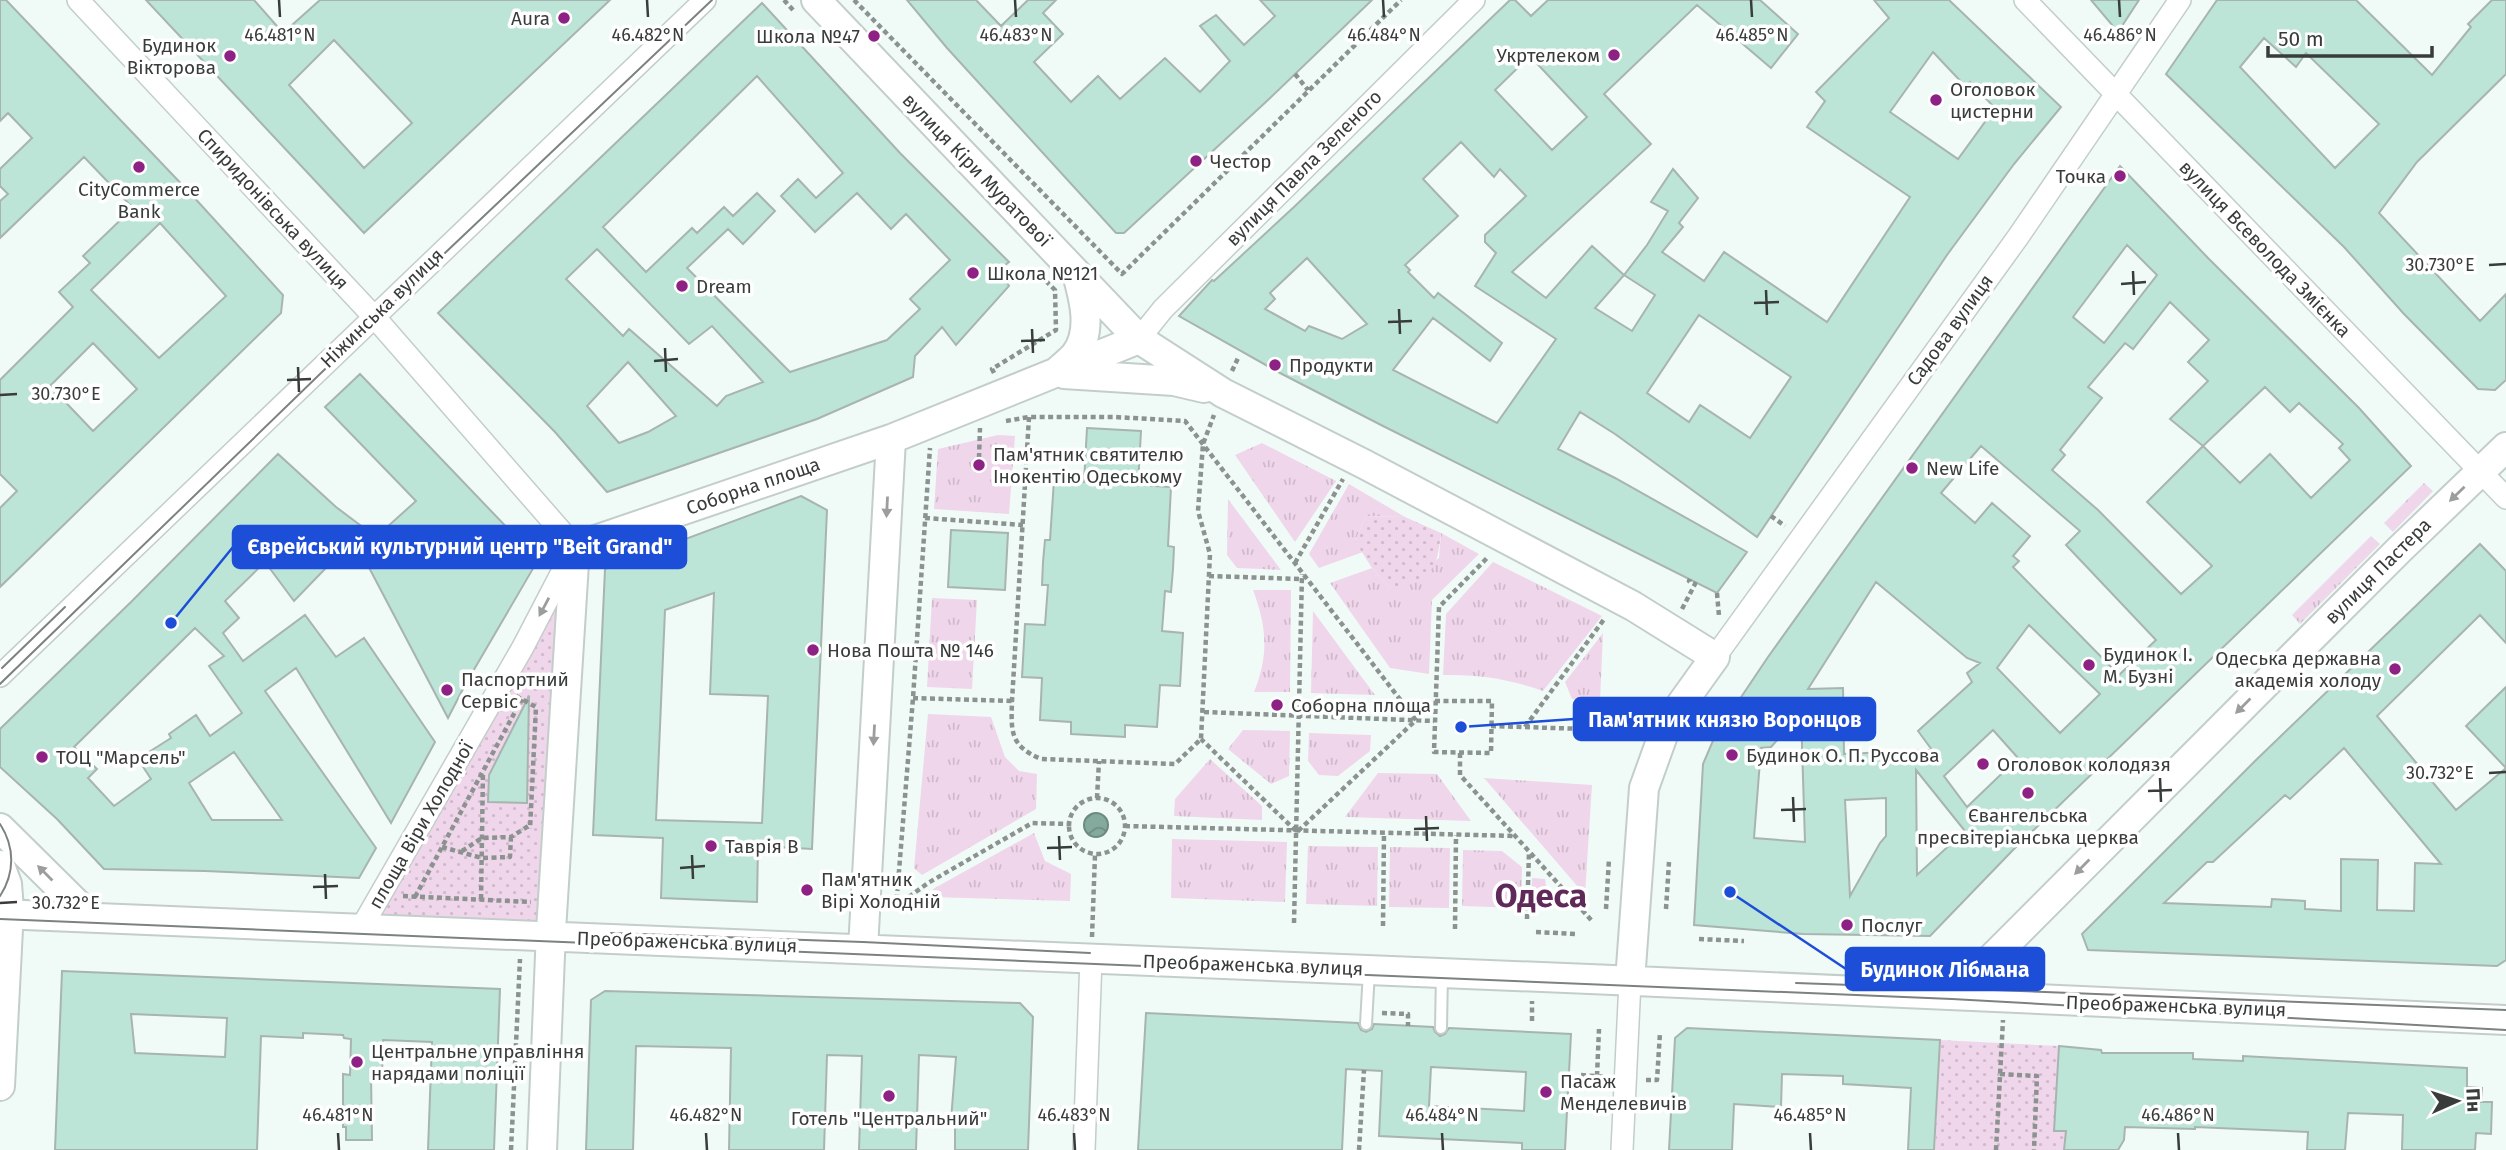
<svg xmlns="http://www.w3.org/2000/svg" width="2506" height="1150" font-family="'Fira Sans',sans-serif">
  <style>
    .grass { fill: url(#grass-tufts) }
    .park { fill: url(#park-dots) }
    .water { fill: url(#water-waves); stroke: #6d8980; stroke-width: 2 }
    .building { fill: #bce4d7; stroke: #a8b4b0; stroke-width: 2; fill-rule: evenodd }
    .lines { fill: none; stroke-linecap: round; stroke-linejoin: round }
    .lane-casing { stroke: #c3ceca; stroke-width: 14 }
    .street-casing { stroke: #c3ceca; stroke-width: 24 }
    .secondary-casing { stroke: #c3ceca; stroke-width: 32 }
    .path { stroke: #8b9290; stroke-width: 4.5; stroke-dasharray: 5 3.5; stroke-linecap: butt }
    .lane { stroke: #fff; stroke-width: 10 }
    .street { stroke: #fff; stroke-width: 21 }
    .secondary { stroke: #fff; stroke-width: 28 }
    .tram { stroke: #7b827f; stroke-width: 2 }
    .oneway { fill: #9c9e9d }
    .ticks { fill: none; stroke: #383c3b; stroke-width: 2.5 }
    .poi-dot { fill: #8e2184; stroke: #fff; stroke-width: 2.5 }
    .labels { text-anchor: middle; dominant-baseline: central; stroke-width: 7; stroke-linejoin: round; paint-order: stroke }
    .poi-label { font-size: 19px; fill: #383c3b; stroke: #fff; text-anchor: start }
    .street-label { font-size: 19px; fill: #383c3b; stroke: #fff }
    .town-label { font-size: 33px; font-weight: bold; fill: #5f2a59; stroke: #fff }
    .ticks-label { font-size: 18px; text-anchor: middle; fill: #383c3b; stroke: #fff; stroke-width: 7; stroke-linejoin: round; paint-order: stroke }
    .leader { fill: none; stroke: #1d4ed8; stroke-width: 2.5 }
    .callout-dot { fill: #1d4ed8; stroke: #fff; stroke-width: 2.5 }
    .callout { fill: #1d4ed8; stroke: #1d4ed8; stroke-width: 2.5 }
    .callout-label { font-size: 21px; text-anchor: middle; font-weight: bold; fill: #fff }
  </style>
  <defs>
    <pattern id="grass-tufts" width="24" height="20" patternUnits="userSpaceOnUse" patternTransform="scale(1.75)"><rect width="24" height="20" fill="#f0d6eb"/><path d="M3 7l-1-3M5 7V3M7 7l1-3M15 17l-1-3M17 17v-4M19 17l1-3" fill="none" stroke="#cfb9ca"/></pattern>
    <pattern id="park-dots" width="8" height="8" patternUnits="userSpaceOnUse" patternTransform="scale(1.75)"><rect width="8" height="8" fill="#f0d6eb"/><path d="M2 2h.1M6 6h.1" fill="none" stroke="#cfb9ca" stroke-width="1.8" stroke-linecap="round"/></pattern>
    <pattern id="water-waves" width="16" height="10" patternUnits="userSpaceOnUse" patternTransform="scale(1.75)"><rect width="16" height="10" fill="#84aa9d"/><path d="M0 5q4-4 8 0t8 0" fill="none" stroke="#6d8c81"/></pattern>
  </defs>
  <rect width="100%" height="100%" fill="#f0fbf7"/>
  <!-- grass -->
  <path class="grass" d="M998 435 1015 436 1009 514 934 509 938 449Z
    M1262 443 1336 481 1295 542 1235 455Z
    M2424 483 2433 491 2393 532 2384 523Z
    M1349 484 1405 517 1366 516 1355 541 1363 552 1319 568 1309 554Z
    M1228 499 1281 570 1237 568 1227 555Z
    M1441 533 1479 554 1432 600 1429 674 1390 668 1330 583 1372 568 1389 588 1439 558Z
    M2371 536 2380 544 2300 624 2292 615Z
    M1493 562 1602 616 1543 691C1509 679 1479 674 1443 675L1446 614Z
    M1253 590H1291L1290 692H1254C1269 654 1267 628 1253 590Z
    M932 598 977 600 972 689 927 687Z
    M1313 611 1375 695 1311 693Z
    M1603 633 1600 701 1572 699 1565 682Z
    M928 714 991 717 1005 757 1019 771 1037 774 1036 809 922 875 914 868Z
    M1243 730 1290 731 1289 776 1271 784 1228 749Z
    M1309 733 1371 735 1370 751 1338 776 1319 775 1308 761Z
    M1210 759 1262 806V820L1174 816 1175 799Z
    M1378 773 1437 774 1471 821 1345 817Z
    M1484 778 1592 785 1585 895Z
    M1034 833 1045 861 1071 874 1070 901 932 897 933 889Z
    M1172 839 1287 842 1285 902 1171 898Z
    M1308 846 1378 847 1377 906 1306 904Z
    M1390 847 1450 848 1449 908 1389 907Z
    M1463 850 1502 851 1522 867 1521 908 1462 906Z
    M1532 878 1545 879 1547 891 1562 908 1531 907Z"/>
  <!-- park -->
  <path class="park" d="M1366 516 1405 517 1441 533C1437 574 1429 580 1389 588L1372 568 1355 541Z
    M575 547 551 937 360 930Z
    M1940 1040 2059 1046 2054 1130 2066 1131 2064 1150H1935Z"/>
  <!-- water -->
  <path class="water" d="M1084 825a12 12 0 1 1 24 0a12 12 0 1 1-24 0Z"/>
  <!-- building -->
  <path class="building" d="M0 0H6L191 194 283 295 281 313 0 587V508L17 491 0 474V380L73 307 59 292 90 263 83 256 133 208 84 157 0 238V201L8 194 0 186V169L32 138 8 113 0 121ZM160 223 226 296 159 358 91 290ZM93 343 137 389 93 431 50 386Z
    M146 0H254L283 33 320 0H610L364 233ZM334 40 412 123 364 168 289 85Z
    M907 0H976L1001 26 1028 0H1056L1043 13 1063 34 1034 62 1071 102 1098 76 1120 99 1165 58 1200 92 1230 61 1200 26 1216 15 1244 45 1275 16 1260 0H1372L1268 100 1124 233H1116L947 48Z
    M1510 0H1515L1531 16 1548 0H1760L1798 34 1771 68 1697 5 1604 94 1651 144 1512 272 1546 298 1592 246 1624 275 1647 245 1668 211 1651 202 1673 169 1698 198 1679 223 1683 227 1662 252 1704 281 1724 252 1827 322 1910 197 1807 127 1825 101 1816 92 1889 18 1874 0H1949L2061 107 2014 164 1947 255 1757 537 1615 434 1580 412 1558 449 1615 478 1747 552 1717 593 1383 426 1280 373 1179 316 1212 280 1214 281 1294 207ZM1933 52 1966 87 1970 82 1995 108 1958 159 1890 112ZM1530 56 1587 117 1552 150 1495 90ZM1461 142 1494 177 1500 169 1526 196 1485 235V242L1496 253 1475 286 1556 339 1497 423 1393 370 1433 318 1490 361 1502 343 1438 293 1434 298 1408 272 1410 270 1405 265 1458 216 1423 179ZM1307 258 1367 324 1342 339 1309 326 1305 331 1265 309 1275 299 1270 293ZM1624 275 1655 295 1632 331 1595 308ZM1699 315 1791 377 1750 438 1700 405 1689 422 1647 393Z
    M2091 0H2139L2118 32Z
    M2217 0H2356L2432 75 2471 27 2468 24 2492 0H2506V74L2417 162 2379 213 2480 321 2506 294V380L2495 390 2478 389 2404 314 2344 247 2166 74ZM2264 38 2296 67 2306 53 2379 124 2335 168 2240 67Z
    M762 3 900 153 1009 262 999 270 1009 286 956 345 942 327 915 356 913 377 817 419 607 492 555 432 438 313ZM757 76 843 173 816 198 798 179 781 196 815 232 857 193 891 229 906 214 950 260 910 299 920 309 887 340 790 372 687 268 728 229 743 244 775 211 757 193 733 216 724 207 697 233 692 228 646 272 603 227ZM597 249 689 344 712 326 763 382 726 396 717 406 629 329 623 336 566 279ZM628 362 676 416 648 432 619 443 587 406Z
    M2120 166 2209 259 2359 408 2411 466 2013 850 1930 936 1803 934 1694 925 1703 764 1715 736 1768 657ZM2127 245 2157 275 2104 343 2073 317ZM2170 302 2209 340 2188 362 2208 381 2170 419 2203 446 2147 502 2212 566 2181 594 2098 510 2052 470 2065 455 2060 450 2102 398 2088 387 2125 343 2133 349ZM2265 387 2290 412 2299 403 2343 444 2339 448 2350 460 2311 498 2270 454 2240 483 2203 446ZM1981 446 2080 531 2066 545 2156 640 2119 675 2013 567 2019 561 2013 556 2030 536 1992 503 1975 523 1941 493ZM1876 582 1967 658 1980 663 1967 673 1972 682 1918 731 1932 750 1844 754 1843 688 1808 689ZM2029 625 2100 694 2060 733 1997 668ZM1801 714 1805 842 1754 838 1761 748 1771 747ZM1993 730 2018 758 1967 807 1944 776ZM1916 770 1965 831 1917 875ZM1886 798V836L1880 843 1850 896 1845 800Z
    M360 374 538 560 465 685 448 718 354 539 294 601 265 562 225 601 239 618 223 633 243 661 305 615 336 657 364 638 435 742 391 823 296 668 265 691 376 848 359 878 205 871 104 869 57 819 0 767V729L131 602 278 454 336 507 376 537 416 501 325 407ZM195 628 224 656 209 666 242 713 210 736 196 715 169 734 171 738 138 759 151 779 114 806 88 778 97 769 74 747ZM234 752 282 820H212L189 783Z
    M1087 428 1141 431 1138 485 1171 487 1168 546 1174 547 1173 569 1171 592 1165 591 1162 631 1183 633 1180 686 1160 685 1157 727 1125 725V737L1071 734V722L1040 720 1042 678 1022 677 1025 624 1045 625 1048 585H1042L1043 562 1045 540H1050L1054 480 1084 482Z
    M801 496 827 510 812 849 758 846 757 902 661 898 663 838 593 835 605 569ZM714 593 710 694 768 696 762 823 656 820 665 610Z
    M951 530 1008 533 1005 590 948 587Z
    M2480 544 2506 571V643L2480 615 2377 716 2456 810 2506 768 2466 726 2506 687V960L2497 966 2088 950 2082 934 2254 762ZM2344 748 2441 864 2415 863 2414 911 2377 910 2378 860 2341 859V911L2305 909V901L2272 899 2271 907 2164 903 2207 862H2213L2285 795 2290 799Z
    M529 696 527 803 488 802 489 775Z
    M62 971 500 989 494 1150H428L432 1042 383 1040 382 1075H371L372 1140H346V1127H343V1074L350 1075 351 1039 344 1038 343 1035 303 1033V1038L261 1036 257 1150H55ZM131 1014 227 1018 225 1057 135 1053Z
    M605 991 1020 1003 1033 1017 1028 1150H955V1120H951L956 1057 919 1055 916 1150H859L862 1056 827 1055 824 1150H729L731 1048 636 1046 633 1150H586L591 1000Z
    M1146 1013 1358 1023 1361 1030 1366 1032 1372 1029 1374 1024 1433 1027 1435 1032 1440 1036 1445 1034 1449 1028 1571 1034 1565 1150H1522V1143L1379 1136 1382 1071 1346 1069 1342 1150H1138ZM1431 1067 1526 1072 1524 1111 1429 1106Z
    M1687 1028 1940 1040 1934 1150H1908L1911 1088 1843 1084V1076L1782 1074 1781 1107 1734 1104 1732 1150H1669L1675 1038Z
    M2059 1046 2101 1050 2102 1053H2193V1059L2243 1061V1056L2467 1068V1087L2482 1088 2481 1102H2492L2491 1134 2476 1133 2475 1150H2402L2403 1115 2348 1113 2345 1150H2307L2308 1132 2195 1127V1129L2125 1127 2124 1140 2118 1150H2064L2066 1131H2054Z"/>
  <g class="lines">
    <defs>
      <path id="lane" d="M1366 1024 1369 971
        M1441 1028 1442 973"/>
      <path id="street" d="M78 0 377 320 575 547 523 647 360 930
        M2025 0 2506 498
        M1139 339 1163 309 1474 0
        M1715 657 2018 237 2180 0
        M0 676 705 0
        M1084 1150 1091 959
        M1622 1150 1630 981"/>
      <path id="secondary" d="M816 0 1139 339 1223 393 1364 464 1633 606 1715 657 1667 724 1644 788 1630 981
        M1059 370C1064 365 1071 360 1075 355 1093 332 1084 299 1077 274
        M1064 374 1174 381 1204 388
        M0 828 90 917
        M0 865 7 884 9 909 0 1086
        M0 914 1613 980 2506 1020
        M863 949 891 439
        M1955 995 2399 550 2506 447
        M542 1150 551 931 575 547 891 439 1139 339"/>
    </defs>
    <!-- lane casing -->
    <use href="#lane" class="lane-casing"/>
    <!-- street casing -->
    <use href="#street" class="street-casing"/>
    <!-- secondary casing -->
    <use href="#secondary" class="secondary-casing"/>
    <!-- path -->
    <path class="path" d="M784 0 793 10
      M854 0 1122 274 1401 0
      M1295 74 1308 90
      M1232 371 1239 356
      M994 373 992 369 1056 330 1055 290 1037 272
      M1029 417 1012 701C1011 732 1010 746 1041 759L1175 764 1201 739 1210 554 1198 511 1203 444 1214 415
      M1006 421 1029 417H1114L1185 421 1416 720 1297 832 1201 739
      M979 458 980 428
      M1771 516 1785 526
      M925 518 1023 525
      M1295 563 1343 479
      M1209 576 1301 579
      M1717 593 1719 616
      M1682 609 1695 584 1689 581 1690 579
      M516 696 536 707 530 829
      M913 698 1012 701
      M1435 701H1492L1491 753 1434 752 1439 607 1488 557
      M1204 712 1434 721
      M1491 726 1616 730
      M1525 727 1605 618
      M1460 753V775L1592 921
      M1097 798 1099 761
      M1069 826a28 28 0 1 1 56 0a28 28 0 1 1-56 0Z
      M1125 826 1515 836
      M442 847 482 858 510 857 511 837
      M462 851 482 838 511 837 530 825
      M403 896 531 902
      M415 897 522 699
      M481 899 483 772
      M895 907 928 883 1032 823 1069 824
      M896 908 913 698 930 448
      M1606 909 1609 859
      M1666 909 1669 862
      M1527 919 1529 852
      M1294 923 1302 574
      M1383 926 1384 833
      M1455 929 1456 835
      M1536 932 1576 934
      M1092 937 1095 855
      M1699 939 1744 941
      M1382 1013 1408 1014V1026
      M1532 1021V1001
      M2000 1074 2037 1076 2034 1150
      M1581 1075 1606 1077
      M1597 1076 1599 1029
      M1646 1080H1657L1660 1033
      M511 1150 520 959
      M1359 1150 1364 1070
      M1996 1150 2003 1020"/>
    <!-- lane -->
    <use href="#lane" class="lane"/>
    <!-- street -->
    <use href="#street" class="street"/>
    <!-- secondary -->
    <use href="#secondary" class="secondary"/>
    <!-- tram -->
    <path class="tram" d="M2 668 65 607
      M0 684 446 252 712 0
      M0 824C15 847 15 873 0 896
      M0 919 1952 999 2506 1030
      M611 933 863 942 1090 953
      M1796 983 1908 987
      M1967 989 2506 1010"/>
  </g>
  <!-- one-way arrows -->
  <defs><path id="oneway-solid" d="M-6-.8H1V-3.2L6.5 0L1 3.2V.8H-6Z" transform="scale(1.75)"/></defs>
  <g class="oneway">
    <use href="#oneway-solid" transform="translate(2457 494) rotate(136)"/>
    <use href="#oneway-solid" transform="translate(887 507) rotate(93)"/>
    <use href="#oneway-solid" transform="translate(544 607) rotate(118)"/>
    <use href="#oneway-solid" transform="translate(2243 706) rotate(135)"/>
    <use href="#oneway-solid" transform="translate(874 735) rotate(93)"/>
    <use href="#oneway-solid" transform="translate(2082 867) rotate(135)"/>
    <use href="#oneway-solid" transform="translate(45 873) rotate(-135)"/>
  </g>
  <!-- ticks -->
  <path class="ticks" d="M279 0 280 17M647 0 648 17M1015 0 1016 17M1383 0 1384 17M1751 0 1752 17M2119 0 2120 17M2489 265 2506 264M2133 271 2134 295M2121 284 2146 282M1766 290 1767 315M1754 303 1779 302M1399 309 1400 334M1388 322 1412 321M1032 329 1033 353M1021 341 1045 340M665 348 666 372M654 361 678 359M298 367 299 392M287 380 311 379M0 395 17 394M2489 773 2506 772M2160 778 2161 802M2148 791 2172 790M1793 797 1794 822M1781 810 1806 809M1426 816 1427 841M1414 829 1439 828M1059 836 1060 860M1047 848 1072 847M692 855 693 879M680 868 705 866M325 874 326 899M313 887 338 886M0 903 17 902M338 1133 339 1150M706 1133 707 1150M1074 1133 1075 1150M1442 1133 1443 1150M1810 1133 1811 1150M2178 1133 2179 1150"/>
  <!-- markers -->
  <g class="poi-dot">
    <circle cx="564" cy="18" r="7"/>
    <circle cx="874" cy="36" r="7"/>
    <circle cx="1614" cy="55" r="7"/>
    <circle cx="230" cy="56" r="7"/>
    <circle cx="1936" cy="100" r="7"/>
    <circle cx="1196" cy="161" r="7"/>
    <circle cx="139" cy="167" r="7"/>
    <circle cx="2120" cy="176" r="7"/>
    <circle cx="973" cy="273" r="7"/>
    <circle cx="682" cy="286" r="7"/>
    <circle cx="1275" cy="365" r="7"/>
    <circle cx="979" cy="465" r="7"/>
    <circle cx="1912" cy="468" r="7"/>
    <circle cx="813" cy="650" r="7"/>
    <circle cx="2089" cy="665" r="7"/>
    <circle cx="2395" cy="669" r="7"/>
    <circle cx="447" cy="690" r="7"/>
    <circle cx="1277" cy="705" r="7"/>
    <circle cx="1732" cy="755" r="7"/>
    <circle cx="42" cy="757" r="7"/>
    <circle cx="1983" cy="764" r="7"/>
    <circle cx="2028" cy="793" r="7"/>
    <circle cx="711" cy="846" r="7"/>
    <circle cx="807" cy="890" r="7"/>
    <circle cx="1847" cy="925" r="7"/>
    <circle cx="357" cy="1062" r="7"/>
    <circle cx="1546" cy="1092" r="7"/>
    <circle cx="889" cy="1096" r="7"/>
  </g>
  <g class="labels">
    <!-- poi labels -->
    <g class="poi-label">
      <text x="550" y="18" text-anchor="end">Aura</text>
      <text x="860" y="36" text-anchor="end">Школа №47</text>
      <text x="216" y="45" text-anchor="end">Будинок<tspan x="216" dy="22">Вікторова</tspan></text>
      <text x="1600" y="55" text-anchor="end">Укртелеком</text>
      <text x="1950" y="89">Оголовок<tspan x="1950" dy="22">цистерни</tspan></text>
      <text x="1210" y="161">Честор</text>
      <text x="2106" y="176" text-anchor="end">Точка</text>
      <text x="139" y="189" text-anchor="middle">CityCommerce<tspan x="139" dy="22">Bank</tspan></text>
      <text x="987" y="273">Школа №121</text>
      <text x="696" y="286">Dream</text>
      <text x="1289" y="365">Продукти</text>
      <text x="993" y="454">Пам'ятник святителю<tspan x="993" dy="22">Інокентію Одеському</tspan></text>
      <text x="1926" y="468">New Life</text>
      <text x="827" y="650">Нова Пошта № 146</text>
      <text x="2103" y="654">Будинок І.<tspan x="2103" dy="22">М. Бузні</tspan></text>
      <text x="2381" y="658" text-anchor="end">Одеська державна<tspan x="2381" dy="22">академія холоду</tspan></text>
      <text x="461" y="679">Паспортний<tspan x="461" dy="22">Сервіс</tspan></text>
      <text x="1291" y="705">Соборна площа</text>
      <text x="1746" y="755">Будинок О. П. Руссова</text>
      <text x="56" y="757">ТОЦ "Марсель"</text>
      <text x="1997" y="764">Оголовок колодязя</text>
      <text x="2028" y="815" text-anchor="middle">Євангельська<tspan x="2028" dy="22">пресвітеріанська церква</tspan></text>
      <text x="725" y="846">Таврія В</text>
      <text x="821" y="879">Пам'ятник<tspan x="821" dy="22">Вірі Холодній</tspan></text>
      <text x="1861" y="925">Послуг</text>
      <text x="371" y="1051">Центральне управління<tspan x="371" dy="22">нарядами поліції</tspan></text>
      <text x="1560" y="1081">Пасаж<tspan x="1560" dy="22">Менделевичів</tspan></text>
      <text x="889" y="1118" text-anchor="middle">Готель "Центральний"</text>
    </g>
    <!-- street labels -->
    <g class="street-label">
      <text transform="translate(1304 168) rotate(-45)">вулиця Павла Зеленого</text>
      <text transform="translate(977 170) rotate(46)">вулиця Кіри Муратової</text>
      <text transform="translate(273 209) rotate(47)">Спиридонівська вулиця</text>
      <text transform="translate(2265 249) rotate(46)">вулиця Всеволода Змієнка</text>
      <text transform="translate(382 308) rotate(-44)">Ніжинська вулиця</text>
      <text transform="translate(1950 330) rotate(-54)">Садова вулиця</text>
      <text transform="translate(753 486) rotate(-19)">Соборна площа</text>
      <text transform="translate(2378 571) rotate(-45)">вулиця Пастера</text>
      <text transform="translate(421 825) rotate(-60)">площа Віри Холодної</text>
      <text transform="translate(687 942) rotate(2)">Преображенська вулиця</text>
      <text transform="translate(1253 965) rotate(2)">Преображенська вулиця</text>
      <text transform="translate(2176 1006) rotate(2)">Преображенська вулиця</text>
    </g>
    <!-- town labels -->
    <g class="town-label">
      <text x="1541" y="896">Одеса</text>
    </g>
  </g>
  <g class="ticks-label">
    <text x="280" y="41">46.481°N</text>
    <text x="648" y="41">46.482°N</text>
    <text x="1016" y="41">46.483°N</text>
    <text x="1384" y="41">46.484°N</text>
    <text x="1752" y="41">46.485°N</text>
    <text x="2120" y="41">46.486°N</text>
    <text x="2440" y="271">30.730°E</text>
    <text x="66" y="400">30.730°E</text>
    <text x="2440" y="779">30.732°E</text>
    <text x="66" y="909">30.732°E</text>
    <text x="338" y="1121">46.481°N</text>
    <text x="706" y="1121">46.482°N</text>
    <text x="1074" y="1121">46.483°N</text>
    <text x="1442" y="1121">46.484°N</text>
    <text x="1810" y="1121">46.485°N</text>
    <text x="2178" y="1121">46.486°N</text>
  </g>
  <!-- callouts -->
  <path class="leader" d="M171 623L233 547M1461 727L1574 719M1730 892L1846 969"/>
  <g class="callout-dot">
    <circle cx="171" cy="623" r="7"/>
    <circle cx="1461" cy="727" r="7"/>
    <circle cx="1730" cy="892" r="7"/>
  </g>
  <g class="callout">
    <rect x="233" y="526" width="453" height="42" rx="7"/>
    <rect x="1574" y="698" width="301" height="42" rx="7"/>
    <rect x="1846" y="948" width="198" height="42" rx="7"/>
  </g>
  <g class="callout-label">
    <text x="460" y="554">Єврейський культурний центр "Beit Grand"</text>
    <text x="1725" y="727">Пам'ятник князю Воронцов</text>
    <text x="1945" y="977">Будинок Лібмана</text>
  </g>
  <!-- north arrow -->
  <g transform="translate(2457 1101) rotate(87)" stroke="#ffffff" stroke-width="5" paint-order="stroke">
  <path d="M0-5L12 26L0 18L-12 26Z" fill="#383c3b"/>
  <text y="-10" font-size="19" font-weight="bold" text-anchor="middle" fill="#383c3b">Пн</text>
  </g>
  <!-- scale -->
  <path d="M2268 46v10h164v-10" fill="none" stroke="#383c3b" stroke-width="3.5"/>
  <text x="2278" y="46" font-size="21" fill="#383c3b" stroke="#ffffff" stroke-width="5" paint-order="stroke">50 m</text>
</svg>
